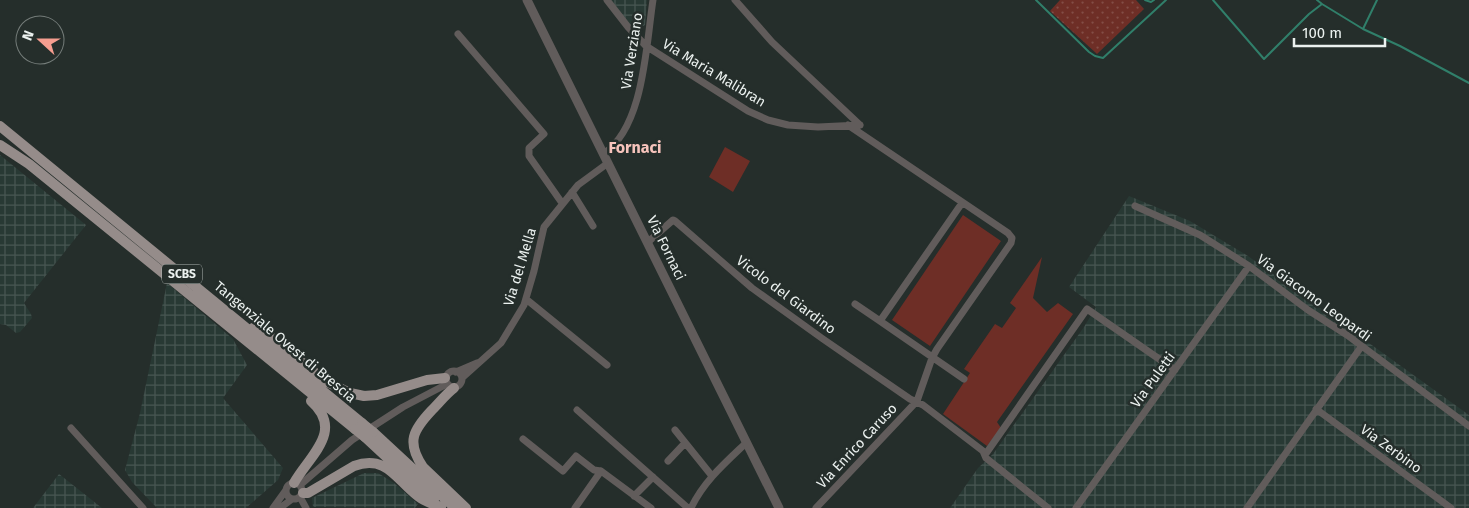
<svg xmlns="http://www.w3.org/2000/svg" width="1469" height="508" font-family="'Fira Sans',sans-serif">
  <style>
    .industrial { fill: url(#industrial-grid) }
    .grass { fill: url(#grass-dots) }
    .garden { fill: #6e2e26 }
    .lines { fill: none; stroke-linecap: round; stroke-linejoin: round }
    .stream { stroke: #307f6a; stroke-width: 2 }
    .minor { stroke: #615c5b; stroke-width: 7 }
    .tertiary { stroke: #615c5b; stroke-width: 9 }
    .primary { stroke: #958c8a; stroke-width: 10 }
    .primary-bridge { stroke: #958c8a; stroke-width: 10 }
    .labels { text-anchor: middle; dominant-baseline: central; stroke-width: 5; stroke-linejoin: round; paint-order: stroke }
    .shield { fill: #252e2b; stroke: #b0b6b4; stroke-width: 1 }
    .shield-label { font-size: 12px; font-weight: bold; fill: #ebf1ef }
    .street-label { font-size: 14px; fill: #ebf1ef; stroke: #252e2b }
    .quarter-label { font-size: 16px; font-weight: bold; fill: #f6c3bb; stroke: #252e2b }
  </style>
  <defs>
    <pattern id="industrial-grid" width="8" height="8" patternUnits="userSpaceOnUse" patternTransform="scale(1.25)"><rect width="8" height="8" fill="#283934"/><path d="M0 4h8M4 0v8" fill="none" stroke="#475652"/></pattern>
    <pattern id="grass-dots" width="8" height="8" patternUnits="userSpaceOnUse" patternTransform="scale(1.25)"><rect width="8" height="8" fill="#6e2e26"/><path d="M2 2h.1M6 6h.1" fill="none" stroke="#834d46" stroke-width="1.8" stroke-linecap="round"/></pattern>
  </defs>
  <rect width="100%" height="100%" fill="#252e2b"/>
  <!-- industrial -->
  <path class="industrial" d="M611 0H647L645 25 634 31Z
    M0 155 86 225 24 303 31 314 32 318 20 332 16 333 6 325 0 324Z
    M1129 196 1190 221 1248 256 1469 415V508H950L978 468 993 454 1084 327 1096 307 1069 287Z
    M167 283 233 339 247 365 223 398 283 468 278 480 246 508H157L132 482 125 470 140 413Z
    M364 473H378L394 483 418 504 415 508 313 507 312 498Z
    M59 474 102 508H33Z"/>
  <!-- grass -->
  <path class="grass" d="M1060 0H1136L1144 9 1097 54 1050 11Z"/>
  <!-- garden -->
  <path class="garden" d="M725 147 750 161 733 192 709 177Z
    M963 215 1001 241 930 346 892 320Z
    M1042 257 1033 298 1047 312 1058 303 1073 314 997 422 1001 428 987 446 943 414 970 373 964 369 995 324 1002 328 1016 308 1010 303Z"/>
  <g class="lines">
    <!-- stream -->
    <path class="stream" d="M1036 0 1089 52 1095 56 1103 58 1166 0
      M1145 0 1151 2 1154 0
      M1213 0 1264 59 1309 14 1322 4 1363 29 1400 46 1469 83
      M1317 0 1322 4
      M1363 29 1377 0"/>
    <!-- minor -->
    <path class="minor" d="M607 0 628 27 646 46 748 111 768 120 788 125 818 127 860 125
      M735 0 772 42 860 125
      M458 34 544 134 529 148V156L562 203
      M603 154C644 128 646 45 653 0
      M572 192 593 226
      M962 203 880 321 964 379
      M1135 206 1200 235 1249 266 1308 310 1347 335 1469 426
      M648 242 673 220 675 221 752 288 823 339 910 399 923 405 983 451 986 458 1048 508
      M526 299 607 365
      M855 304 880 321
      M446 379a8 8 0 1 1 16 0a8 8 0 1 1-16 0Z
      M456 372 477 363
      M462 378 501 343 524 305 534 271 544 227 578 185 608 163
      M1316 409 1451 508
      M577 410 688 508
      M71 428 143 508
      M675 430 712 476
      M523 439 563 471 576 456 594 470 601 471 651 508
      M985 455 1087 309 1175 370
      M668 461 685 443
      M286 491a8 8 0 1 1 16 0a8 8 0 1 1-16 0Z
      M300 485 352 440 403 407 447 384
      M634 496 653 477
      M300 497 306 508
      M273 508 286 490
      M280 508 292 499
      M575 508 601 471
      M691 508C704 481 725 463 746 443
      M816 508 917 401 932 358 937 349 1011 243 1012 238 1008 233 848 125
      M1076 508 1249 266
      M1247 508 1361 347"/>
    <!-- tertiary -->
    <path class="tertiary" d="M527 0 779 508"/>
    <!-- primary -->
    <path class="primary" d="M0 126 362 423
      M0 145 29 164 355 429
      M253 328 267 334 325 381 350 393 364 396 377 395 427 380 445 378
      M454 388C446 394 440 402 432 410 413 430 406 442 423 467L466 508
      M373 432 455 508
      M365 437 434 501
      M294 483C309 456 345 431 311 401
      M303 493H308L354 466C387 454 397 481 419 497 425 502 433 504 441 507"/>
    <!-- primary-bridge -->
    <path class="primary-bridge" d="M362 423 373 432
      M355 429 365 437"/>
  </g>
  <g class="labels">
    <!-- shield labels -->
    <rect class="shield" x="162" y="264.5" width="40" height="19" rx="4"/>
    <g class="shield-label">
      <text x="182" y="274">SCBS</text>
    </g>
    <!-- street labels -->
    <g class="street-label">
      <text transform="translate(632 51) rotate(-81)">Via Verziano</text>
      <text transform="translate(714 73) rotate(31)">Via Maria Malibran</text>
      <text transform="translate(666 248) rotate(64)">Via Fornaci</text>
      <text transform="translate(520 267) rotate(-73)">Via del Mella</text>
      <text transform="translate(786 295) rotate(37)">Vicolo del Giardino</text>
      <text transform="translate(1314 298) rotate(36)">Via Giacomo Leopardi</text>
      <text transform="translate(285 342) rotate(40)">Tangenziale Ovest di Brescia</text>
      <text transform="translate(1153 380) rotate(-54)">Via Puletti</text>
      <text transform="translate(857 446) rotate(-47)">Via Enrico Caruso</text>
      <text transform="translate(1391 449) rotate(36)">Via Zerbino</text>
    </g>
    <!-- quarter labels -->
    <g class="quarter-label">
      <text x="635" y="147">Fornaci</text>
    </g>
  </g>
  <!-- north arrow -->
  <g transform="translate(40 40) rotate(291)"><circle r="24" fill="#252e2b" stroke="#747c79"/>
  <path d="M0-4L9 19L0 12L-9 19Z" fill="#f59d8f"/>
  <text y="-8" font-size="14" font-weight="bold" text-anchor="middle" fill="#ebf1ef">N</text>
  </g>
  <!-- scale -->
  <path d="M1294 38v8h91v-8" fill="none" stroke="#ebf1ef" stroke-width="2.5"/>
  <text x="1302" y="38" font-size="15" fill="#ebf1ef" stroke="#252e2b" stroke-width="4" paint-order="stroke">100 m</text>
</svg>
